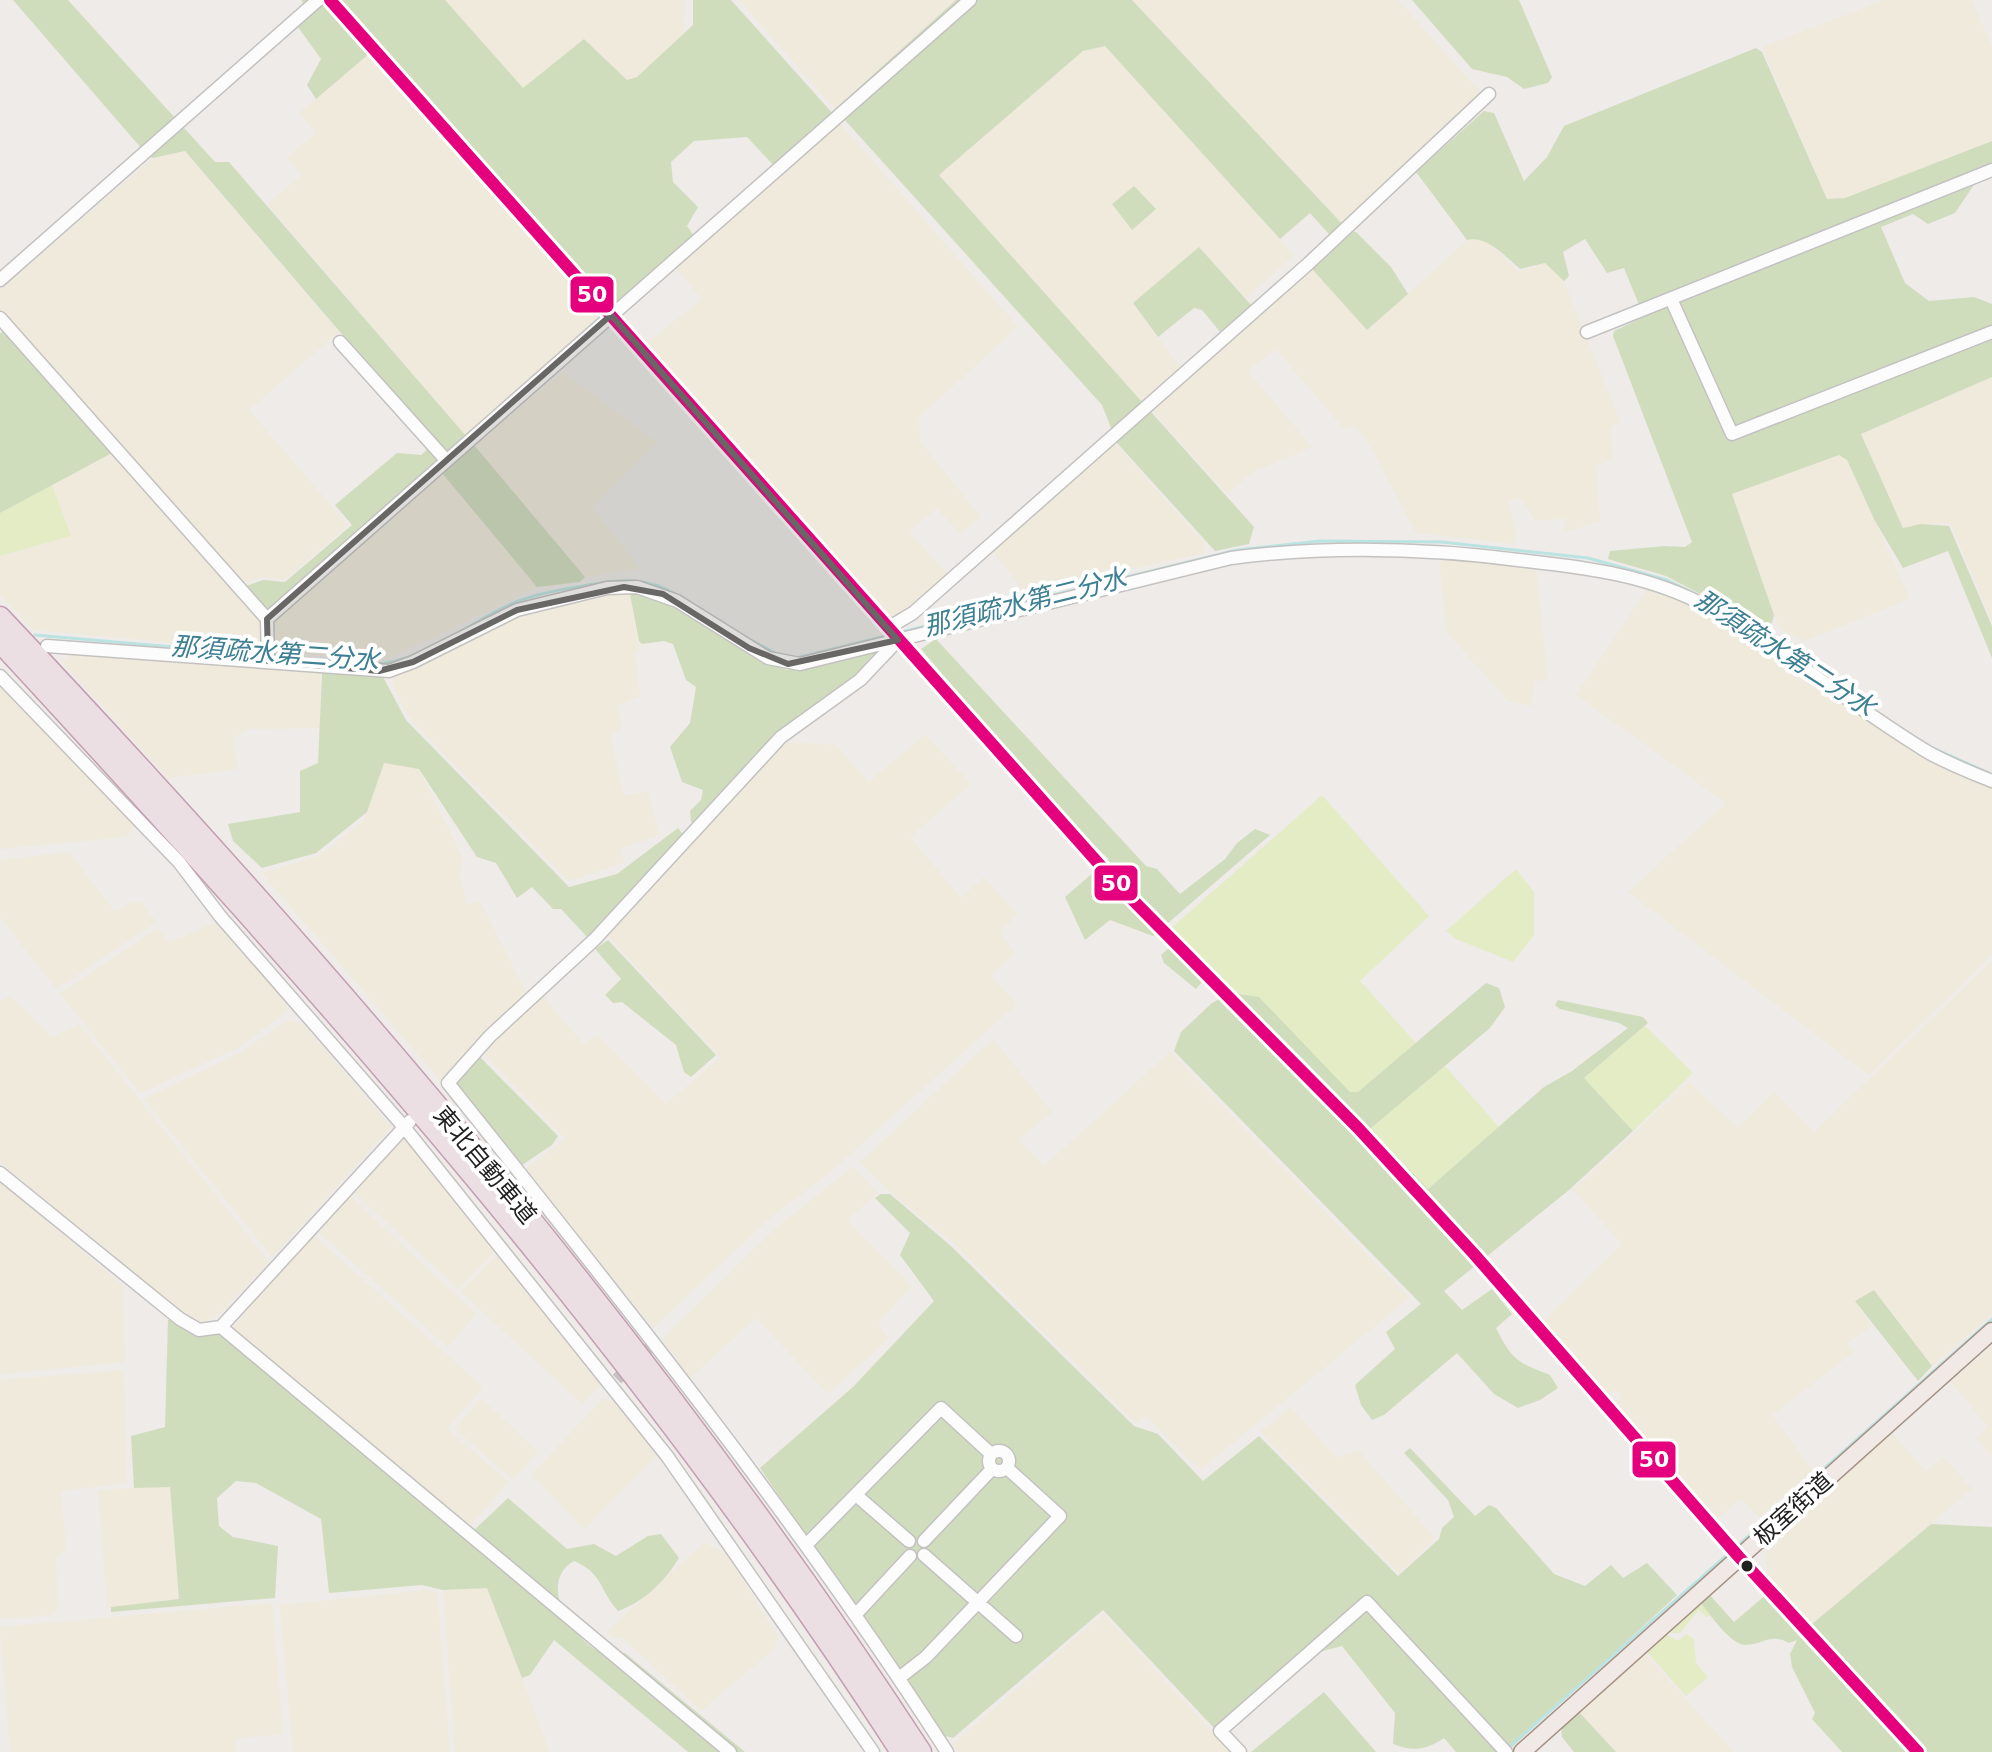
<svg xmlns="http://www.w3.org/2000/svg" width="1992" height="1752" font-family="'DejaVu Sans','Noto Sans JP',sans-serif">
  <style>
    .farmland { fill: #efeadb }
    .grass { fill: #e4ecc6 }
    .forest { fill: #d0ddbd }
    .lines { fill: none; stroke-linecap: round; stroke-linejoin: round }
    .stream { stroke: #bbe3e1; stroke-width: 3 }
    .minor-tunnel { stroke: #c5c2c1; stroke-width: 12; stroke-dasharray: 12 6; stroke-linecap: butt }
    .minor-casing { stroke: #c4c2c1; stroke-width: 15 }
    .major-casing { stroke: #a59184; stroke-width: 19 }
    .highway-casing { stroke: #c49eb3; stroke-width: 23 }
    .minor { stroke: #fcfcfc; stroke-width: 12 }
    .major { stroke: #f1e9e5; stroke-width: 16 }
    .highway { stroke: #ebdfe4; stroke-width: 20 }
    .bus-1-casing { stroke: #fff; stroke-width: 18 }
    .bus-1 { stroke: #e5007d; stroke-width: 12 }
    .marked { fill: #686766; fill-opacity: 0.2; stroke: #686766; stroke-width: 6; stroke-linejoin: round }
    .bus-dot { fill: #202020; stroke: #fff; stroke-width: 3 }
    .labels { text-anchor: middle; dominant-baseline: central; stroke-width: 8; stroke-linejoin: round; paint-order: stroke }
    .street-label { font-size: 24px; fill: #202020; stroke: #fff }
    .water-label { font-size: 26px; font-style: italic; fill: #3d7f93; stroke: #fff }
    .line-badge { stroke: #fff; stroke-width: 3 }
    .badge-label { font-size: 22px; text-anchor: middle; font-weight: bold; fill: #fff }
  </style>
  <rect width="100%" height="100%" fill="#eeebe9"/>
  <!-- farmland -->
  <path class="farmland" d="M445 0H685L684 37 637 77 627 80 584 39 523 89Z
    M739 0H956L835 109Z
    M1132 0H1398L1481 93 1343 224Z
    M1884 0H1972L1992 47V141L1845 198 1827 199 1762 47Z
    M1105 46 1294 255 1246 298 1199 247 1133 304 1181 368 1142 402 939 175 1083 51Z
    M370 53 596 313 597 320 467 437 267 204 302 175 287 157 316 133 299 113Z
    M838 121 1018 327 919 417 920 442 981 517 960 534 937 508 909 531 948 575 895 618 885 617 645 345 702 299 674 266Z
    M184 151 339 332 249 410 348 525 284 580 263 577 241 583 0 311V290L153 158Z
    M1475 238 1489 243 1519 272 1545 263 1564 281 1620 421 1611 427 1613 459 1596 466 1600 521 1566 532 1564 518 1535 521 1520 497 1508 501 1517 532 1514 544 1416 533 1368 442 1356 427 1344 429 1276 349 1248 371 1312 447 1253 472 1227 494 1152 410 1312 269 1368 330 1467 240Z
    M563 372 657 442 592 507 641 569 585 577 474 445Z
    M1992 377V621L1950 522 1903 528 1861 434Z
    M1109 445H1116L1205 544 1204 553 1024 592 992 550Z
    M112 453 261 622V645H255V650L33 630 0 595V556L70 535 52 485Z
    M1839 455 1847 460 1910 599 1804 641 1779 628 1732 494Z
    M442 473 537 587 385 660 272 652V620Z
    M1439 557 1536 567 1548 680 1535 681 1531 706 1508 701 1446 631Z
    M1650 585 1693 604 1992 786V955L1869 1075 1628 892 1726 803 1576 695Z
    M629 589 639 650 635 654 640 696 618 705 622 728 610 734 624 796 648 791 659 835 620 849 625 862 569 881 412 721 394 689 393 673 521 612Z
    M69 653 272 665 320 672V728L250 729 233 737 238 769 168 778 63 663Z
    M0 684 52 735 134 825 131 832 125 837 0 849Z
    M925 734 971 784 910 837 961 898 984 877 1017 914 1000 932 1015 953 991 976 1017 1004 828 1174 771 1217 653 1328 526 1169 565 1139 485 1055 496 1039 544 997 583 1044 598 1035 666 1104 721 1057 607 935 786 742 836 745 869 782Z
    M384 762 419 769 463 859 460 876 467 905 480 901 528 996 481 1036 440 1080 262 873 319 856 363 821Z
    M69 852 115 912 130 903 141 902 156 922 56 989 0 917V860Z
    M216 922 287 1004 285 1013 239 1047 140 1093 60 994 158 928 169 943Z
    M1992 961V1315L1932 1366 1874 1290 1855 1301 1871 1326 1847 1343 1854 1352 1772 1415 1813 1471 1759 1517 1741 1499 1714 1520 1615 1404 1622 1396 1615 1389 1608 1396 1541 1323 1622 1244 1573 1190 1689 1082 1738 1128 1774 1092 1814 1132Z
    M11 996 52 1037 79 1024 269 1262 215 1318 201 1322 187 1318 0 1162V1001Z
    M292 1021 302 1024 314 1037 391 1127 272 1257 144 1099 242 1052 285 1022Z
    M993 1039 1052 1112 1019 1140 1044 1166 1170 1052 1409 1298 1200 1470 1146 1416 1136 1423 953 1243 888 1190 860 1162Z
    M401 1137H405L497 1249 458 1289 352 1190Z
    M853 1167 878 1193 847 1220 912 1286 878 1323 888 1339 828 1394 756 1318 690 1378 662 1339 778 1226Z
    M0 1181 123 1286 125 1362 0 1374Z
    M348 1194 476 1314 448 1347 316 1230Z
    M312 1234 483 1387 447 1429 509 1482 469 1526 230 1330Z
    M500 1252 600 1379V1385L582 1404 461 1292Z
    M1992 1346V1457L1976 1438 1988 1427 1951 1382Z
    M124 1370 127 1483 61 1491 66 1548 56 1559 58 1608 51 1615 0 1619V1380Z
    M481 1398 538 1452 513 1480 455 1429Z
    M603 1399 617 1403 657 1456 584 1529 531 1475Z
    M1291 1407 1337 1458 1358 1450 1435 1538 1399 1573 1260 1432Z
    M1892 1433 1926 1471 1944 1457 1972 1489 1811 1625 1768 1575 1765 1555 1781 1540 1777 1536Z
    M170 1486 179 1600 107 1608 98 1490Z
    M704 1543 726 1553 778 1637 774 1649 701 1711 622 1637 612 1638 607 1631Z
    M487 1588 550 1752H455L443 1590Z
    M428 1590 437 1593 450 1752H293L280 1605Z
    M272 1603 283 1734 236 1739V1752H10L0 1627Z
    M1103 1614 1231 1752H958L953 1744Z
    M1644 1653 1734 1752H1616L1578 1711Z"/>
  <!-- grass -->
  <path class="grass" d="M52 485 71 536 0 556V513Z
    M1322 795 1429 916 1360 981 1416 1043 1358 1092 1350 1093 1259 997 1231 993 1168 931Z
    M1516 869 1534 892V935L1513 962 1456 939 1446 931Z
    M1645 1026 1693 1073 1633 1131 1584 1078Z
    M1445 1066 1499 1127 1428 1189 1370 1129Z
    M1700 1602 1711 1615 1706 1617 1699 1610 1680 1633H1672L1669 1630Z
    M1665 1634 1678 1641 1686 1634 1694 1639 1696 1663 1708 1677 1686 1696 1646 1651Z"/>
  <!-- forest -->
  <path class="forest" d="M13 0H68L215 162H229L467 437 269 612 246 586 263 580 285 582 352 525 335 505 397 453 421 455 435 443 185 151 153 158 148 156Z
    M301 0H324L370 53 316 99 307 85 321 59 298 27 311 12Z
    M335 0H445L523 88 584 39 627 80 637 77 693 25V0H731L834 115 774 166 747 137 694 141 671 162 673 182 698 207 687 226 694 236 616 305H607Z
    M956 0H1132L1349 231 1356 232 1391 267 1408 294 1367 330 1312 269V265L1336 242 1310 213 1280 239 1105 46 1083 51 939 175 1254 527 1249 544 1215 551 1117 443 1102 405 835 109Z
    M1412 0H1519L1552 77 1548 83 1524 89 1507 77 1472 69Z
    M1756 48 1762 52 1827 199 1845 198 1992 141V166L1978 179 1955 213 1928 224 1913 214 1881 227 1905 283 1929 301 1974 297 1992 304V377L1861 434 1903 528 1921 524 1949 526 1992 626V658L1948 551 1903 568 1875 521 1847 460 1839 455 1732 494 1774 615 1772 623 1763 627 1666 576 1608 559 1610 551 1665 546 1685 547 1692 542 1613 336 1614 331 1644 317 1624 268 1607 273 1585 239 1563 252 1569 276 1564 281 1545 263 1520 269C1506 257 1487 235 1467 240L1416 172 1484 111 1494 113 1524 181 1547 157 1564 126Z
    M1134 186 1156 209 1132 230 1112 204Z
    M1199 247 1252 306 1221 333 1202 310 1194 308 1158 337 1133 303Z
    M3 330 112 453 0 513V334Z
    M474 445 585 577 580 582 537 587 442 473Z
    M629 589 665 598 729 641 787 670 879 649 883 651 697 824 691 822 690 811 701 800 703 790 682 782 670 747 690 723 696 687 686 680 673 644 664 641 642 644 639 641Z
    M936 639 1146 866 1157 869 1180 894 1225 859 1237 843 1255 829 1270 835 1153 936 1110 920 1085 940 1065 897 1109 859 1066 820 921 649Z
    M327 671 383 677 406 720 569 887 617 874 678 828 684 836 589 939 561 909H553L532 887 517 898 496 863 477 857 419 769 384 763 367 812 316 853 262 868 233 841 228 824 300 812V771L318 763 322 674Z
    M608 940 716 1055 691 1077 684 1072 676 1045 622 1002 613 1003 605 995 621 979 595 949Z
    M1170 947 1202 982 1196 989 1164 963 1161 955Z
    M1486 983 1499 988 1505 1007 1490 1028 1370 1129 1428 1189 1544 1087 1572 1071 1628 1028 1619 1023 1560 1009 1555 1005 1558 1000 1643 1017 1648 1023 1584 1078 1633 1131 1569 1190 1444 1291 1462 1310 1492 1289 1512 1314 1496 1328C1512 1360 1518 1363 1550 1375L1558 1388 1540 1400 1518 1408 1494 1394 1457 1353 1384 1415 1372 1420 1361 1405 1355 1385 1395 1349 1386 1332 1421 1304 1174 1051 1181 1032 1212 1003 1231 993 1259 997 1350 1092H1358Z
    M480 1057 558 1136 552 1145 522 1165 455 1083Z
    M881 1194H890L952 1247 1134 1426 1158 1434 1203 1481 1259 1436 1398 1576 1439 1539 1442 1528 1454 1517 1448 1500 1404 1453 1410 1448 1475 1516 1489 1505 1496 1508 1554 1574 1585 1586 1611 1565 1623 1578 1647 1563 1677 1595 1507 1752H1456L1444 1738C1427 1750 1412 1752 1393 1744L1395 1713 1342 1646 1292 1659 1214 1728 1103 1610 953 1738 945 1736 760 1468 853 1387 934 1301 900 1255 910 1233 875 1198Z
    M1874 1290 1932 1366 1918 1381 1855 1301Z
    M175 1318 219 1329 470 1534 508 1498 567 1549 594 1544 616 1556 648 1536 661 1534 679 1558C665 1581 644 1602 618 1611 599 1590 604 1574 574 1561 537 1582 571 1638 600 1652 606 1655 618 1653 625 1653L745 1752H688L554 1640 530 1675 522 1678 487 1588 443 1590 422 1585 329 1593 321 1519 256 1483 236 1481 217 1498 219 1526 233 1537 278 1546 275 1598 111 1612V1607L179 1599 170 1487 134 1488 131 1436 165 1427 168 1320Z
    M1931 1524 1992 1527V1752H1925L1811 1625Z
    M1768 1593 1911 1752H1842L1812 1719 1815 1713 1792 1667 1790 1654 1797 1640 1789 1643C1771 1633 1764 1644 1746 1645 1730 1645 1710 1614 1700 1602L1709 1594 1734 1622Z
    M1324 1692 1376 1752H1251Z
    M1578 1711 1616 1752H1574L1562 1737 1561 1727Z"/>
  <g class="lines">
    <!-- stream -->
    <path class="stream" d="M1717 605 1731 613
      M897 633 1237 550 1320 541 1442 542 1588 558 1667 580 1703 598
      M35 635 266 655
      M745 637 777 654
      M273 656 301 659
      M796 658 890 635
      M369 664C421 666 469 621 516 602 539 593 564 589 588 585 621 579 648 577 677 595
      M1933 748 1989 773
      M1735 1548 1992 1319
      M1507 1749 1729 1553"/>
    <!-- minor-tunnel -->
    <path class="minor-tunnel" d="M617 1379 650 1347"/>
    <defs>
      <path id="minor" d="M330 0 1115 882 1358 1128 1474 1254 1739 1557 1918 1752
        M0 280 318 0
        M1671 299 1732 434 1992 332
        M0 318 267 619 268 661
        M1587 332 1992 170
        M340 342 446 460
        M267 619 970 0
        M888 628 913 613 1308 264 1489 94
        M898 640 860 680 781 737 595 939 490 1036 448 1083C622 1301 796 1517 947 1752
        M47 646 389 671 413 662 517 610 607 588 637 587 677 601 768 658 800 664 1231 558C1331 545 1427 548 1527 561 1590 568 1651 576 1708 607 1784 649 1852 706 1926 751 1946 763 1970 772 1992 781
        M0 676 179 862 220 916 404 1127 667 1456 873 1752
        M0 1173 180 1319 199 1330 221 1327 410 1121
        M221 1327 730 1752
        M989 1461a10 10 0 1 1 20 0a10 10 0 1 1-20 0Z
        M856 1495 909 1541
        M924 1541 992 1469
        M807 1544 941 1408 991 1454
        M924 1555 1016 1636
        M857 1613 910 1556
        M899 1678 926 1657 1060 1516 1007 1468
        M1240 1752 1220 1731 1367 1602 1506 1752"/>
      <path id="major" d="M1522 1752 1992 1331"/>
      <path id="highway" d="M0 617C334 971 655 1344 921 1752
        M0 642C323 992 643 1351 901 1752"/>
    </defs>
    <!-- minor casing -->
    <use href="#minor" class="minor-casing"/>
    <!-- major casing -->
    <use href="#major" class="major-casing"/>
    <!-- highway casing -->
    <use href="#highway" class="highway-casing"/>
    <!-- minor -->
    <use href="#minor" class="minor"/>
    <!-- major -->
    <use href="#major" class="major"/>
    <!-- highway -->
    <use href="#highway" class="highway"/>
    <defs>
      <path id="bus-1" d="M330 0 1115 882 1358 1128 1474 1254 1739 1557 1918 1752"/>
    </defs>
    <!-- bus-1 casing -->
    <use href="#bus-1" class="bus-1-casing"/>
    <!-- bus-1 -->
    <use href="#bus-1" class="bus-1"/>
  </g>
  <!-- marked area -->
  <path class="marked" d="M611 315 898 640 788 664 749 648 663 594 624 587 517 610 413 662 379 671 268 661 267 619Z"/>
  <!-- markers -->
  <circle class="bus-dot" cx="1747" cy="1566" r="7"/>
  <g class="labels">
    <!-- street labels -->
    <g class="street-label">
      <text transform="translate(485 1165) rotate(50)">東北自動車道</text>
      <text transform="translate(1793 1509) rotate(-42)">板室街道</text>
    </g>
    <!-- water labels -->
    <g class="water-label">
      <text transform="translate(1025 602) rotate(-14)">那須疏水第二分水</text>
      <text transform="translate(275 653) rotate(4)">那須疏水第二分水</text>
      <text transform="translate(1785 653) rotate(33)">那須疏水第二分水</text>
    </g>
  </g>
  <g class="line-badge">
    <rect x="569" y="275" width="46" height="39" rx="8" fill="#e5007d"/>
    <rect x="1093" y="864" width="46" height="38" rx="8" fill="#e5007d"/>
    <rect x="1631" y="1440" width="46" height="39" rx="8" fill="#e5007d"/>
  </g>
  <g class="badge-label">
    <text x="592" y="302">50</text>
    <text x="1116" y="891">50</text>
    <text x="1654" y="1467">50</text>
  </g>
</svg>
